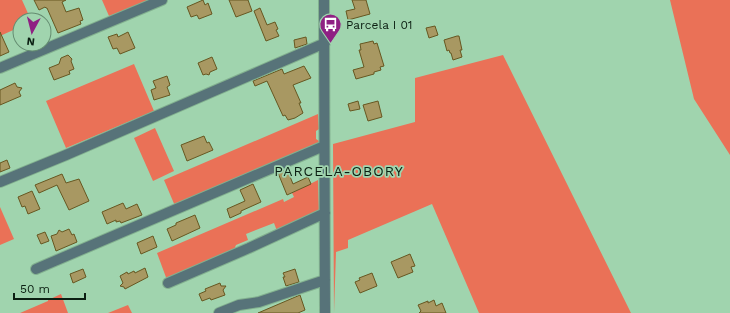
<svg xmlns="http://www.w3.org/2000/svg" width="730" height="313" font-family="'Work Sans',sans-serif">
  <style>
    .green { fill: #ea7157 }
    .building { fill: #a89862; stroke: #675721 }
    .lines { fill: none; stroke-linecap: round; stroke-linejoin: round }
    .minor-casing { stroke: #82b08f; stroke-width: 12 }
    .minor { stroke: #577379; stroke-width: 10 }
    .labels { text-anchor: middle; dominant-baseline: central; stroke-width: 3.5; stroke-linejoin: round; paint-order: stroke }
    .poi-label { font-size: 12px; fill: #0b1f12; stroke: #a0d4ae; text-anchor: start }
    .quarter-label { font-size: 14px; letter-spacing: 1px; fill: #0b1f12; stroke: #a0d4ae }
  </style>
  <rect width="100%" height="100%" fill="#a0d4ae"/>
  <!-- green -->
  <path class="green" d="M0 0H22L31 20H20V27L0 36Z
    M102 0H150L109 16Z
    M670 0H730V155L694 99Z
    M503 55 631 313H479L432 204 348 240V248L336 252 334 313 333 144 415 122V78Z
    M134 64 154 111 66 148 46 101Z
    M318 114 319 129 316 131V139L319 141 318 144 175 206 164 180Z
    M155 128 174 171 153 181 134 138Z
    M318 180 319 213 277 231 274 223 246 234 248 240 236 245 233 252 167 280 157 253 283 199 284 202 294 197 292 193Z
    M0 207 14 239 0 245Z
    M61 294 68 313H20L48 301V300Z
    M128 305 132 313H108Z"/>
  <!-- building -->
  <path class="building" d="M34 0H66L62 2 66 12 79 8 83 20 80 21 81 24 58 33 47 8H46L45 7 39 10Z
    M203 0 205 5 208 3 212 14 199 19 197 15 191 17 187 7Z
    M229 0H248L252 11 236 17Z
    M352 0H366L370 14 348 20 346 11 355 9Z
    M260 8 267 25 275 22 278 29 276 30 279 36 266 41 254 11Z
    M435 26 438 35 429 38 426 28Z
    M0 32 9 52 0 56Z
    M128 32 135 48 120 54 117 48 113 49 108 37 117 34 118 37Z
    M457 36H459L462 50H460L462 57 453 60 451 53H450L449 50 447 51 444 40Z
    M306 37 307 44 295 48 294 40Z
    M373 41 374 44 377 43 384 66 380 67 381 70 374 72V74L356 79 353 70 364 67 359 50H361L360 44Z
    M68 55 72 59 71 61 74 69 69 71 70 74 54 80 49 68 59 64 61 58Z
    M212 57 217 69 210 72 209 75 206 74 203 75 198 63Z
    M304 66 311 78 293 85 301 103H299L303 113 295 118 288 120 285 115 283 116 267 81 255 86 253 81 282 69 284 74Z
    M167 76 170 85 167 87 170 95 154 100 151 90 156 88 153 81Z
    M15 83 17 87 22 88 19 92 21 96 0 105V90Z
    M358 101 360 109 350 111 348 104Z
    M378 101 382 117 368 121 363 105Z
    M204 136 207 143 209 142 213 150 187 161 181 145Z
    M7 160 10 168 0 172V163Z
    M287 169 293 184 308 177 311 184 287 195 278 173Z
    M62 174 66 183 79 179 89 201 69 210 57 185 39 193 35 185Z
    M253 184 261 202 241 211V213L230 218 227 209 245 201 240 190Z
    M32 191 40 209 28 214 25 206 22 207 18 197Z
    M123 203 126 209 137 204 142 215 121 223 120 221 116 222V220L107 224 102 212Z
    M195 215 200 228 172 241 167 229 176 225V223Z
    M69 229 72 235 74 234 77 242 56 251 51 236 57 234 59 230 62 232Z
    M45 232 49 241 41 244 37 235Z
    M153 236 157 247 141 254 137 243Z
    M410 254 415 266 411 267 413 272 398 278 391 262Z
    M145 268 148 277 125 289 124 287 120 286 123 283 120 276 127 272 128 274 134 271 135 273Z
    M83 269 86 277 73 283 70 274Z
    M295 269 299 282 286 286 283 277H285L283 273Z
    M372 273 377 286 360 293 355 282 360 280 359 278Z
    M220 283 221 286H226L223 290 225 295 211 300 210 298 202 301 199 294 206 291 205 289Z
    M300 295 305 310 298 313H258Z
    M434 300 436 306 442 303 446 313H419L421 311 418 305 428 301V303Z"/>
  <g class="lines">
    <defs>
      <path id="minor" d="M324 0 325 313
        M0 68 162 0
        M0 182 66 155 325 43
        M36 269 324 146
        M168 283 249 248 325 213
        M219 313 239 305 259 302 325 280"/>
    </defs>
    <!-- minor casing -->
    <use href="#minor" class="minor-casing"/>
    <!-- minor -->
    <use href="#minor" class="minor"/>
  </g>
  <!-- icons -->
  <defs>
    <symbol id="bus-pin" viewBox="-11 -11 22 30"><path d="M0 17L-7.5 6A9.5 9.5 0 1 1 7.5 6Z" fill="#8f2083" stroke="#a0d4ae"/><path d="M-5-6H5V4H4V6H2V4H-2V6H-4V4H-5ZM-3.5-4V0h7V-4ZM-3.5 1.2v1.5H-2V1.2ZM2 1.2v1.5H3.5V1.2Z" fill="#fff"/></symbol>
  </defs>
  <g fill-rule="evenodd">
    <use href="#bus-pin" x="318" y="12" width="25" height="34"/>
  </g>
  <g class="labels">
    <!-- poi labels -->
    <g class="poi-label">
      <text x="346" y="25">Parcela I 01</text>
    </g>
    <!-- quarter labels -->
    <g class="quarter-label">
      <text x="339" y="171">PARCELA-OBORY</text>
    </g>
  </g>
  <!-- north arrow -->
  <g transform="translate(32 32) rotate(187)"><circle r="19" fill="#a0d4ae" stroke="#648c70"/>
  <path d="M0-3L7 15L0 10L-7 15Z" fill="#8f2083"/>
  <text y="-6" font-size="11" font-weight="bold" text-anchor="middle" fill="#0b1f12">N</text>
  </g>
  <!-- scale -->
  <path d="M14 293v6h71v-6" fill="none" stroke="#0b1f12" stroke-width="2"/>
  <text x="20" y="293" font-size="12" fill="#0b1f12" stroke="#a0d4ae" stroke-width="3" paint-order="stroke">50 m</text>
</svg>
